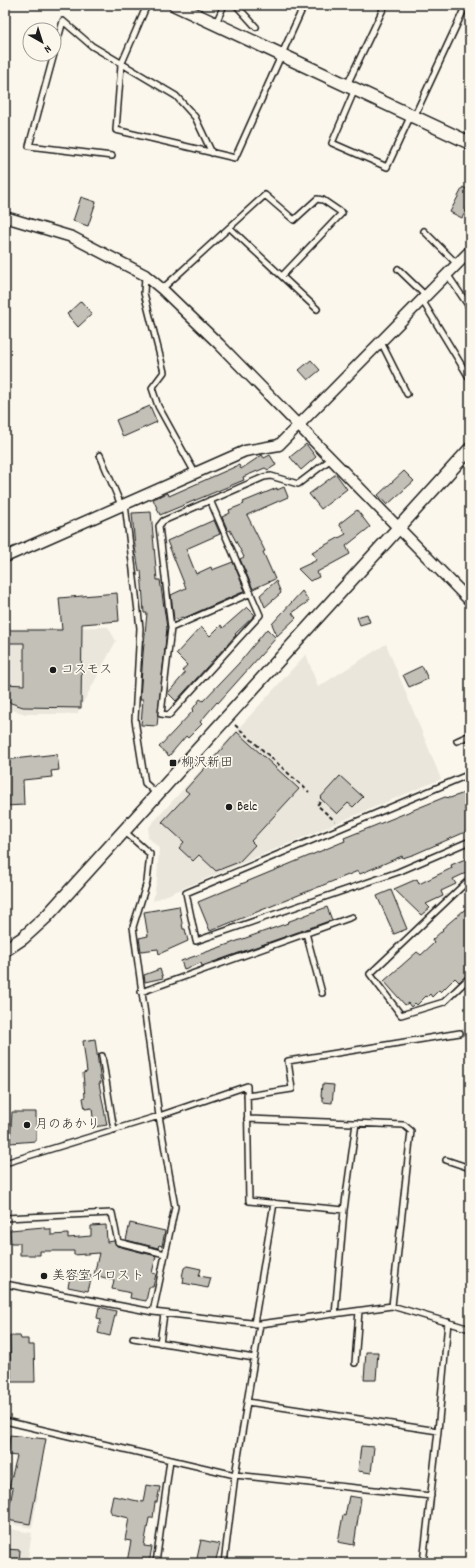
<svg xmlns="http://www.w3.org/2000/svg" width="475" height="1568" font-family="Dekko,'Klee One',sans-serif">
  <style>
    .built { fill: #eae6dc }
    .building { fill: #c3c0b8; stroke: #1c1c1c }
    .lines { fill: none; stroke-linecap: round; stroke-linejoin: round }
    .service-casing { stroke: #1c1c1c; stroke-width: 8 }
    .minor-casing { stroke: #1c1c1c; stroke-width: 13 }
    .tertiary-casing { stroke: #1c1c1c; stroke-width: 15 }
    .path { stroke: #1c1c1c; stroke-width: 2; stroke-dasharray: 4 3; stroke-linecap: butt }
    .service { stroke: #fbf7ec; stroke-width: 5 }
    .minor { stroke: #fbf7ec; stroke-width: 10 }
    .tertiary { stroke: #fbf7ec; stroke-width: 12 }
    .poi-dot { fill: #1c1c1c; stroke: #fbf7ec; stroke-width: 1.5 }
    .labels { text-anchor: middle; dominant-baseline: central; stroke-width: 3.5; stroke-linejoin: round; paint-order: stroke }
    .poi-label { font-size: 13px; fill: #1c1c1c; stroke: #fbf7ec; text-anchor: start }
  </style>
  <rect width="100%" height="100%" fill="#fbf7ec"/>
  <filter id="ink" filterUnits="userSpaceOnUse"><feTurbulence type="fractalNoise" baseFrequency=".025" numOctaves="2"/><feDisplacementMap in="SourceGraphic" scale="8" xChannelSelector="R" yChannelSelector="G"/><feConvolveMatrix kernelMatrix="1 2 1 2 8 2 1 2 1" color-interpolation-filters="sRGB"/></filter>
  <g filter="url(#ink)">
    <!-- built -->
    <path class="built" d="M108 627 116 641 77 714H26L5 708V629Z
      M386 644 441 779 153 901 157 879 159 848 148 837 149 827 306 654 318 687Z
      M5 1488 38 1495 32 1528 5 1523Z
      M5 1528 32 1533 27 1563H5Z"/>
    <!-- building -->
    <path class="building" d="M463 187 470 191V203L462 218 450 212Z
      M81 197 96 202 88 226 73 221Z
      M81 301 92 314 78 327 67 314Z
      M311 360 320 370 308 380 299 370Z
      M150 406 157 422 123 437 116 420Z
      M306 444 316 457 301 470 290 457Z
      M262 455 264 458 270 455 276 465 268 470 265 468 243 477 244 480 160 515 153 499 168 493 169 496 239 465 241 469Z
      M404 471 414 481 387 505 378 495Z
      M336 474 347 489 321 509 309 494Z
      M284 487 288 497 247 515 265 551 263 552 275 579 253 589 240 559 244 557 230 530 228 531 222 517 230 513 229 510 244 504 243 502 277 488V490Z
      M357 510 370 527 346 546 350 554 317 572 319 577 310 581 298 569 317 560 312 552 346 534 339 524Z
      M151 512 157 580H160L167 628 157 726 141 725 143 699H140L143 654 147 613H144L141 570 139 571 135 547 132 513Z
      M214 520 220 534 186 549 196 574 211 567 212 570 233 562 245 591 184 618 183 617 174 620 171 595 186 588 167 541Z
      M276 581 281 593 265 607 260 595Z
      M302 591 309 601 292 613 296 618 277 636 272 624Z
      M117 593 119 621 82 624 81 708 23 707 5 701V684L24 685V643H5L6 630H62L59 598Z
      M247 607 255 615 235 634 236 635 176 701 168 693 185 673 182 671 187 665 176 654 201 627 210 636 221 625 223 628Z
      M367 614 370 622 360 625 357 617Z
      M267 629 276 638 218 703 217 702 200 722 202 724 188 738 186 736 169 756 159 747 193 711 192 710 200 699 203 701 239 663Z
      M422 666 428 679 409 687 403 675Z
      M237 732 299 789 251 841 255 845 239 862 216 871 199 855 193 861 179 848 184 842 162 822 189 793 185 790Z
      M57 754 59 770 51 771 52 777 23 780 24 805 5 806V760Z
      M340 776 363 797 353 807 348 803 337 814 320 798Z
      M470 791V830L415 854 403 858 402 856 360 874 358 871 210 931 198 902 345 841 344 838 374 826 445 797 450 798Z
      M470 857V871L453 879 456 884 441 891 443 896 426 904 430 908 421 915 394 889 417 879 419 884 452 868 451 865Z
      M391 890 407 929 394 934 377 896Z
      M470 905V973L459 982 455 978 441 992 439 990 432 997 430 994 427 997 426 996 417 1005 415 1003 411 1007 408 1003 405 1005 384 981 417 952 421 955 434 943 432 940 443 930 442 929Z
      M179 906 183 929H185L188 941 159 954 158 949 141 951 139 938 148 936 144 912Z
      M327 907 332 920 202 966 201 963 184 969 181 961 288 923 287 922Z
      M160 969 163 978 145 982 144 975Z
      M95 1039 101 1083H99L107 1125 94 1127 92 1108 85 1109 83 1098 85 1097 83 1073 87 1072 83 1041Z
      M322 1084 334 1085 332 1103 323 1102V1097H321Z
      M12 1112H36V1141L10 1143Z
      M130 1223 165 1231 162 1246 159 1245 158 1248 126 1240Z
      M106 1225 107 1242 114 1241 117 1246 156 1256 152 1273 156 1274 153 1287H149L146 1301 130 1298 131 1293 112 1289 114 1280 94 1275 99 1253 74 1255V1251H40V1255H20V1243H11L10 1230 44 1227V1229H51V1235L68 1234V1238L91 1236V1226Z
      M187 1266 201 1269 199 1276 211 1278 208 1288 183 1283 184 1277H182L184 1268Z
      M71 1272 92 1276 88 1291 68 1287Z
      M99 1307 116 1311 110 1336 98 1333 101 1319 97 1318Z
      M10 1336H20L21 1339H28V1345H34L35 1382H11Z
      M366 1352H378L376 1380H364Z
      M10 1435 46 1439 30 1524 7 1520 13 1488 9 1487 17 1456 8 1455Z
      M361 1446 374 1447 371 1473 358 1471Z
      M146 1485 160 1487 157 1502H155L153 1518H149L144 1546 152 1547 149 1563 127 1562 131 1541 125 1540 129 1518 112 1514 110 1510 113 1496 143 1502Z
      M349 1496 361 1498 354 1545 338 1542 343 1515 345 1516Z
      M201 1540 220 1544 215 1563H196Z
      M5 1549 20 1550 19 1563H5Z"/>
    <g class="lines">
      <defs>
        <path id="service" d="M147 5 121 65 116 130 235 158 304 5
          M236 5 256 27
          M216 23 224 5
          M54 53 63 21 92 46 176 96 195 117 212 153
          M54 54 29 146 112 156
          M347 85 385 5
          M355 89 332 143 387 167 411 115
          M414 117 466 5
          M230 228 317 309
          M424 231 457 264
          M398 269 426 296
          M447 274 470 308
          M145 276 144 293 164 372 152 388 158 406 195 473
          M162 289 265 195 294 220 317 199 323 200 342 213 282 276
          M422 300 470 379
          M381 342 407 394
          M100 455 121 505
          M210 500 260 615 169 715 161 714 171 628 159 526 163 521 264 477 271 476 298 484 331 459
          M125 504 140 628 135 720 145 783 157 794
          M171 628 251 593
          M457 741 470 735
          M470 774 186 893 196 941 398 872 470 841
          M466 776 470 787
          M124 831 150 854 147 882 133 927 159 1116 175 1207 153 1312
          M470 879 370 974 401 1015 444 1002 470 977
          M306 933 322 993
          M141 992 352 917
          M102 1056 114 1130
          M247 1096 292 1089 288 1061 460 1033
          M247 1119 404 1125 411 1131 392 1306
          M446 1160 470 1168
          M5 1163 159 1116 247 1086 249 1201 344 1210
          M5 1218 112 1213 118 1242 165 1254
          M5 1284 153 1312 260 1324 392 1306 470 1329
          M335 1315 344 1210 356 1123
          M254 1324 274 1203
          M133 1338 254 1358
          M160 1343 164 1314
          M355 1363 359 1311
          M247 1402 438 1431
          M5 1421 235 1475 431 1496
          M156 1563 170 1460
          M224 1563 235 1475 260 1324
          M423 1563 438 1431 448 1322"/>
        <path id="minor" d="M5 217 72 237 145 275 162 289 219 344 470 601
          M5 557 245 451 279 445 470 251"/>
        <path id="tertiary" d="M175 5 470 143
          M5 950 23 938 46 917 470 449"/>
      </defs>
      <!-- service casing -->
      <use href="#service" class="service-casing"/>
      <!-- minor casing -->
      <use href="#minor" class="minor-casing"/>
      <!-- tertiary casing -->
      <use href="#tertiary" class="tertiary-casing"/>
      <!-- path -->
      <path class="path" d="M235 725 309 792
        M320 802 317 805 335 821"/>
      <!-- service -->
      <use href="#service" class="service"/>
      <!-- minor -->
      <use href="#minor" class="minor"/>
      <!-- tertiary -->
      <use href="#tertiary" class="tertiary"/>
    </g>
  </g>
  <!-- markers -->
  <g class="poi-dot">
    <circle cx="53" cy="670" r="4"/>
    <rect x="169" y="759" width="8" height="8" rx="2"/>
    <circle cx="229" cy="807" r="4"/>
    <circle cx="27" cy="1125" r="4"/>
    <circle cx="44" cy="1276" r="4"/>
  </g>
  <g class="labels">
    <!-- poi labels -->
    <g class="poi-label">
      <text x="61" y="670">コスモス</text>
      <text x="181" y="763">柳沢新田</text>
      <text x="237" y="807">Belc</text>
      <text x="35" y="1125">月のあかり</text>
      <text x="52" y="1276">美容室イロスト</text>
    </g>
  </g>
  <!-- margin -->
  <rect width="475" height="1568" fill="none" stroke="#fbf7ec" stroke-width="20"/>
  <rect x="10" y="10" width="455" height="1548" fill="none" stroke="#1c1c1c" stroke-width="1.5" filter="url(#ink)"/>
  <!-- north arrow -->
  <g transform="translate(42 42) rotate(141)"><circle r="19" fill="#fbf7ec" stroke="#a29f99"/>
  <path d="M0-3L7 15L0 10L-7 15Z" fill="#1c1c1c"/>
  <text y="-6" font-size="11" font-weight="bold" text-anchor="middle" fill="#1c1c1c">N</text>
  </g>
</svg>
